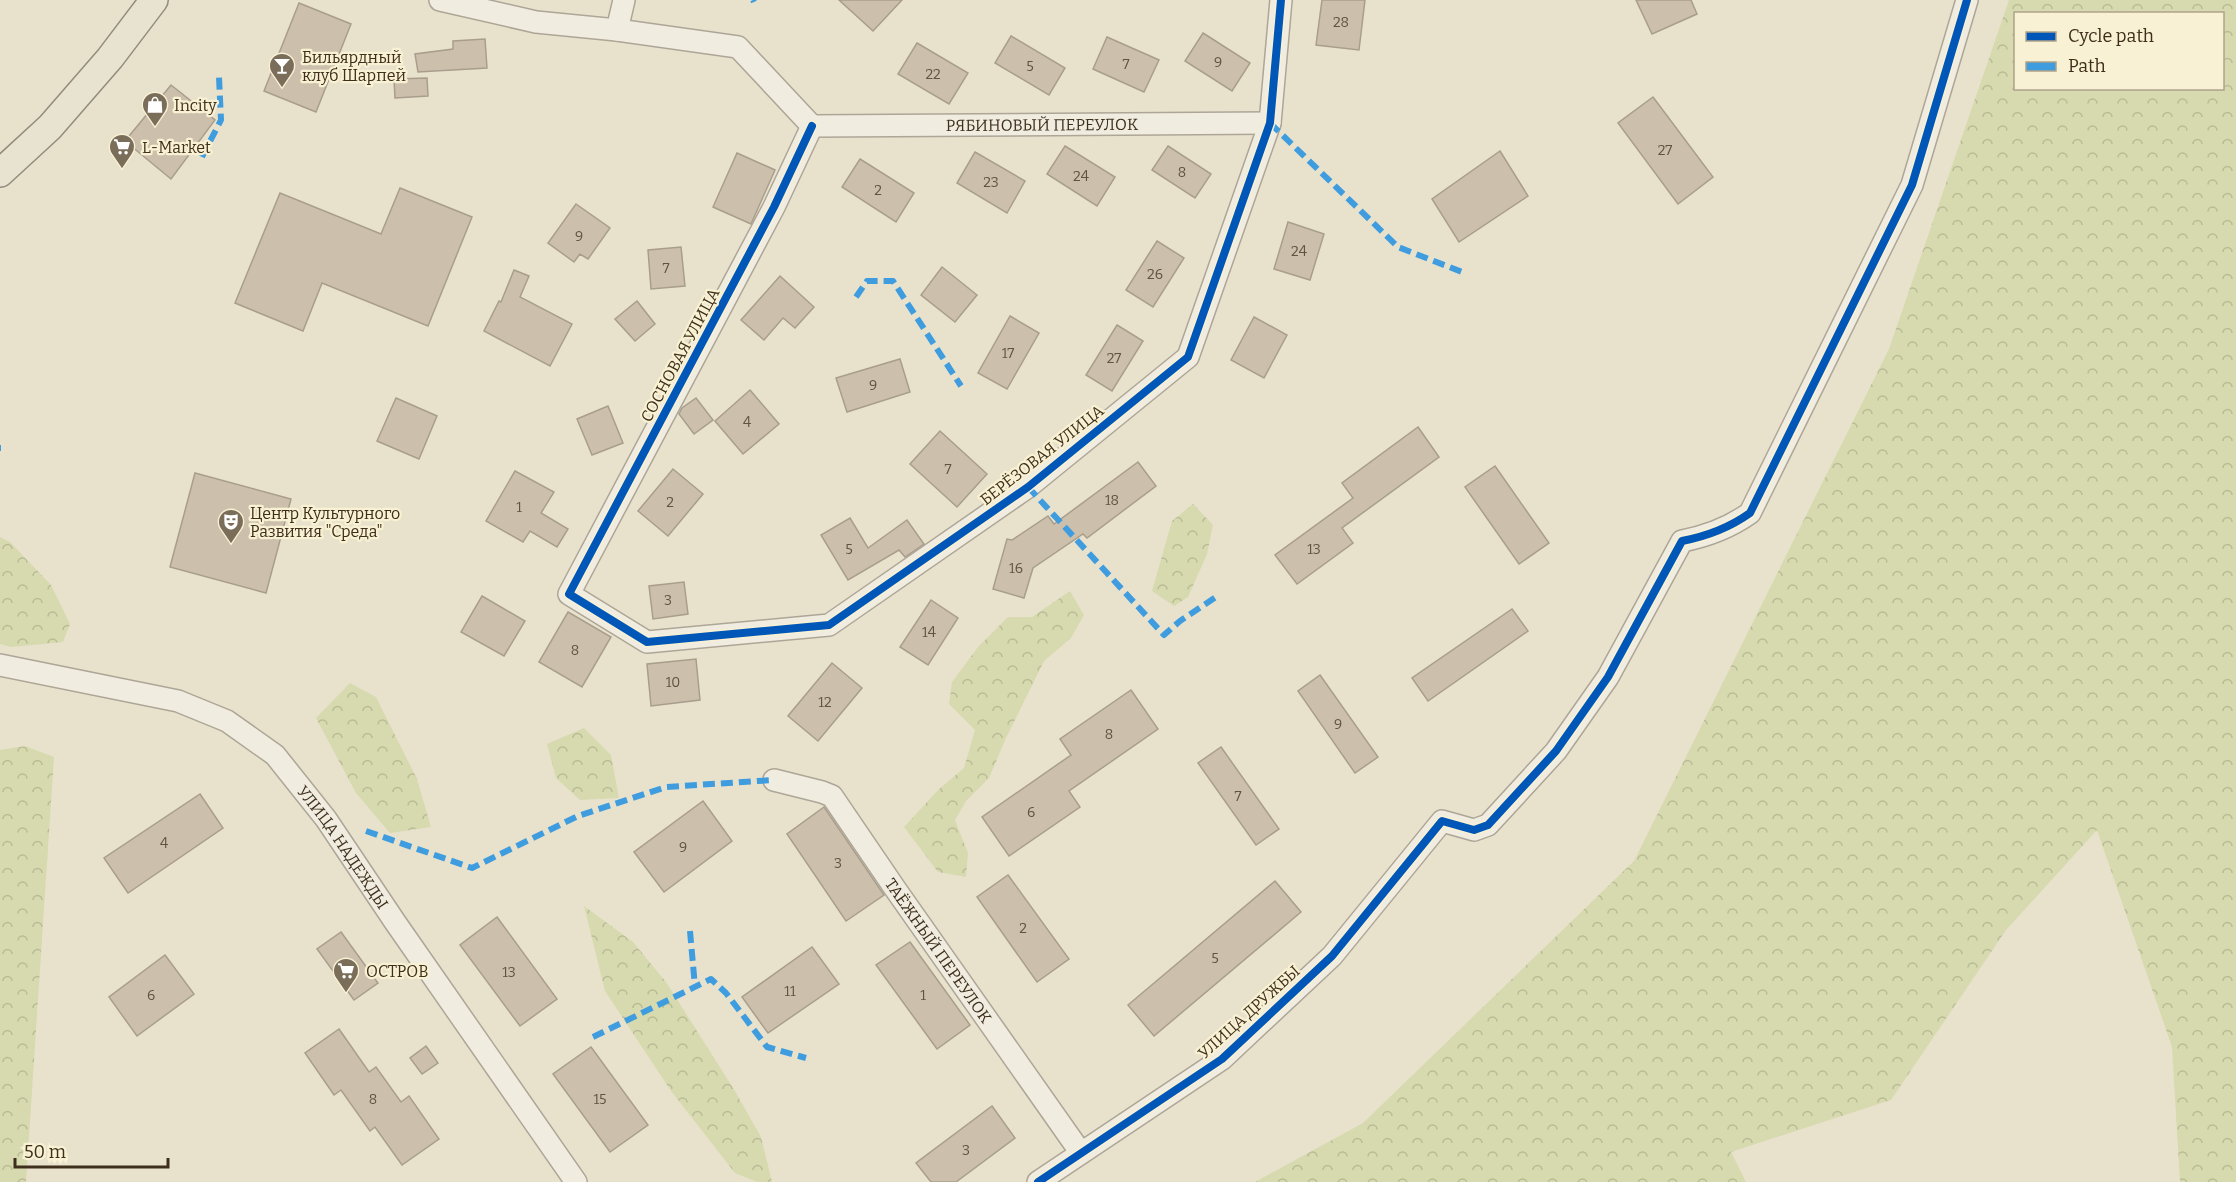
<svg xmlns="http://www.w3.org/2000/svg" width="2236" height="1182" font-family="Bitter,serif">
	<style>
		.forest { fill: url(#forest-crowns); fill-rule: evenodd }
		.building { fill: #ccc0ad; stroke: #a99d8c; stroke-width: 1.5 }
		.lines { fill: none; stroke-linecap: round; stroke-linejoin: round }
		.minor-casing { stroke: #ada697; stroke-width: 24 }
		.major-casing { stroke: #938c7d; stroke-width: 30 }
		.minor { stroke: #f0ece0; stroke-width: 21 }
		.major { stroke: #e8e2d0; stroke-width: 27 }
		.quiet { stroke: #3f9ddf; stroke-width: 6; stroke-dasharray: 12 6; stroke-linecap: butt }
		.cycleway-casing { stroke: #f9f1d3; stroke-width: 11 }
		.cycleway { stroke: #0057b8; stroke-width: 8 }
		.labels { text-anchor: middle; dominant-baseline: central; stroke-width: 4.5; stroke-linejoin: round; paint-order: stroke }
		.number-label { font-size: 14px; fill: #625340 }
		.poi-label { font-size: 16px; fill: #3e2f1c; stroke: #f9f1d3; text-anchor: start }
		.street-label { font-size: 16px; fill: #3e2f1c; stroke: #f9f1d3 }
	</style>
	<defs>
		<pattern id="forest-crowns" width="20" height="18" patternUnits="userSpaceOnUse" patternTransform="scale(1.5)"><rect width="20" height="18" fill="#d6daae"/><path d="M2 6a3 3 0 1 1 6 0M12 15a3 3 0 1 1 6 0" fill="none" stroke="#b9bb95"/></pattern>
	</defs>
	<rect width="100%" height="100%" fill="#e8e2cd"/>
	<g class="forest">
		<path d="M2009,0h227v1182h-56l-8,-135 -75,-217 -91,100 -115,170 -160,52 15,30h-491l108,-59 271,-262 255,-512zM2016,14h206v74h-206z"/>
		<polygon points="1193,504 1213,525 1207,554 1188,597 1174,606 1152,591 1172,521"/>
		<polygon points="0,537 10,542 51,585 70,624 63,642 11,647 0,644"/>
		<polygon points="1070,591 1084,615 1071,638 1044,661 1006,738 989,778 966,801 955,820 968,853 966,877 938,872 904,827 938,790 964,768 975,730 949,704 952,682 978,647 1008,617 1032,617"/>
		<polygon points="350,683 376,697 417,779 431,827 390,833 356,793 316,718"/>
		<polygon points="584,728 611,755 619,798 580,800 556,778 547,744"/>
		<polygon points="25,746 54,757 26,1182 0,1182 0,750"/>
		<polygon points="584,906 633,942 666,982 735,1091 761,1137 772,1182 757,1182 735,1173 671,1091 605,991"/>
	</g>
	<g class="building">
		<polygon points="839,0 902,0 873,31"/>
		<polygon points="1322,0 1365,0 1359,50 1316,45"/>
		<polygon points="1636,0 1691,0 1697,14 1652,34"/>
		<polygon points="299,3 351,24 316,112 264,91"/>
		<polygon points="1203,33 1250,63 1232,91 1185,61"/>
		<polygon points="1011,36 1065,68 1049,95 995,63"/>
		<polygon points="1107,37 1159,60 1144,92 1093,69"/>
		<polygon points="485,39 487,68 418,72 415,54 453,49 453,41"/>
		<polygon points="917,43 968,73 949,104 898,74"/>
		<polygon points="427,78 428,96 395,98 394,79"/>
		<polygon points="171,85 215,120 171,179 125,141"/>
		<polygon points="1653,97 1713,177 1678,204 1618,123"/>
		<polygon points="1065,146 1115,177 1097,206 1047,174"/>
		<polygon points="1168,146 1211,174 1195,198 1152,170"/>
		<polygon points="1500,151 1528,196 1459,242 1432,199"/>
		<polygon points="975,152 1025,181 1007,213 957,183"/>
		<polygon points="737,153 775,170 751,224 713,207"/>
		<polygon points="860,159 914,193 896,222 842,187"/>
		<polygon points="400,188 472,217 428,326 322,283 303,331 235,303 280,193 381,234"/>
		<polygon points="576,204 610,228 588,259 580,254 574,262 548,243"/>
		<polygon points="1288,222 1324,234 1310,280 1274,269"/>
		<polygon points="1157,241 1184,258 1153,307 1126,290"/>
		<polygon points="681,247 685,286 651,289 648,250"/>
		<polygon points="942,267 977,295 955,322 921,295"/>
		<polygon points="514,270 529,276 520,297 572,324 550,366 484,331 499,301 501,302"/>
		<polygon points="780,276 814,307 795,328 783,318 764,340 741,320"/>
		<polygon points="637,301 655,324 635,341 615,319"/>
		<polygon points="1010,316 1039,333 1007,389 978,373"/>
		<polygon points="1254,317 1287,335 1264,378 1231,360"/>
		<polygon points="1117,325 1143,341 1112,391 1086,375"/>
		<polygon points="900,359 910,392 847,412 836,378"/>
		<polygon points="750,390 779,424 743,454 715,421"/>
		<polygon points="396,398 437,416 419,459 377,441"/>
		<polygon points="696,398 713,420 694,434 679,414 682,408"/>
		<polygon points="608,406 623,443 592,455 577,419"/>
		<polygon points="1418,427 1439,457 1342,528 1353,543 1297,584 1275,555 1353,498 1342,483"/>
		<polygon points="940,431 987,474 957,507 910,464"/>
		<polygon points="1138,462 1156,486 1087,538 1083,534 1033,568 1024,598 993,589 1007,539 1012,540 1048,516 1054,524"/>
		<polygon points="1495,466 1549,543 1519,564 1465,487"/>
		<polygon points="673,469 703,494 668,536 638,511"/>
		<polygon points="515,471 554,492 541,513 568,529 557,547 530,531 523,542 486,521"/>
		<polygon points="195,473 291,499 266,593 170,567"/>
		<polygon points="850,518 868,548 907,520 924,544 905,557 899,550 848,580 821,535"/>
		<polygon points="684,582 688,614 653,619 649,586"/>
		<polygon points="482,596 525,621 504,656 461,632"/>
		<polygon points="931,600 958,618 928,665 900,647"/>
		<polygon points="1512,609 1528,631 1428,701 1412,678"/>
		<polygon points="568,612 611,637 582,687 539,662"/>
		<polygon points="696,659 700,700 651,706 647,664"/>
		<polygon points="832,663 862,688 818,741 788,716"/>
		<polygon points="1320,675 1378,757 1355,773 1298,691"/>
		<polygon points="1131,690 1158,729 1069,791 1080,807 1009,856 982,817 1071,755 1060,739"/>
		<polygon points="1221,747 1279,829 1256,845 1198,763"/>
		<polygon points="200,794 223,828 128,893 104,858"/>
		<polygon points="703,801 732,841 664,892 634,852"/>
		<polygon points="824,807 884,895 846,921 787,834"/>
		<polygon points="1008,875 1069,959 1037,982 977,897"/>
		<polygon points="1275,881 1301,912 1154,1036 1128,1005"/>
		<polygon points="497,917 557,999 520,1026 460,945"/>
		<polygon points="341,932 378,983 354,1000 317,949"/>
		<polygon points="910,942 970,1025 937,1049 876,965"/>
		<polygon points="812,947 839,984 768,1033 742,997"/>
		<polygon points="165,955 194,994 137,1036 109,997"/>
		<polygon points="339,1029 369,1072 376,1067 401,1102 409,1096 439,1139 402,1165 375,1127 370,1131 341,1090 334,1095 305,1053"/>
		<polygon points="426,1046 438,1063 422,1074 410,1058"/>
		<polygon points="591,1047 648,1125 610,1152 553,1074"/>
		<polygon points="992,1106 1015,1138 956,1182 931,1182 916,1163"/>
	</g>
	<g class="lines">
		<defs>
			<g id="minor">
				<polyline points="440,0 536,22 617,30 738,47 812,126"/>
				<polyline points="617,30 624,0"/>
				<polyline points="812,126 774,207 569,594 647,642 829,625 1028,487 1188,357 1270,123 1281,0"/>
				<path id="s1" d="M812,126l458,-3"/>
				<path id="s2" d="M0,665l178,36 49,20 48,34 51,64 69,103 181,260"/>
				<path id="s3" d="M774,780l48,12 10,4 64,94 185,263"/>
				<path d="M1038,1182l184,-123 110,-103 110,-135 32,9 14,-5 68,-74 52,-74 74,-136c26,-5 47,-13 68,-28l162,-328 55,-185"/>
			</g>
			<polyline id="major" points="0,173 50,127 110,58 154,0"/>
		</defs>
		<use href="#minor" class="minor-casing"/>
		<use href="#major" class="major-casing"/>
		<use href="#minor" class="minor"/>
		<use href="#major" class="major"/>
		<g class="quiet">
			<polyline points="753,0 754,2"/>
			<polyline points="1270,123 1398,247 1462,272"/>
			<polyline points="202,157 221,120 219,77"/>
			<polyline points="856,297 867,281 893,281 961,386"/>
			<polyline points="0,448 1,448"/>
			<polyline points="1028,487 1164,635 1180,621 1216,597"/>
			<polyline points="366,831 472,868 578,816 666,787 774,780"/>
			<polyline points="690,931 695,987"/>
			<polyline points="593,1037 711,979 726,993 767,1047 806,1058"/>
		</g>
		<defs>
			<g id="cycleway">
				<polyline points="812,126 774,207 569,594 647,642 829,625 1028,487 1188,357 1270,123 1281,0"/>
				<path d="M1038,1182l184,-123 110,-103 110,-135 32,9 14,-5 68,-74 52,-74 74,-136c26,-5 47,-13 68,-28l162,-328 55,-185"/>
			</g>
		</defs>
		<use href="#cycleway" class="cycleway-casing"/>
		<use href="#cycleway" class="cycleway"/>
	</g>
	<defs>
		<symbol id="bar-pin" viewBox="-11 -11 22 30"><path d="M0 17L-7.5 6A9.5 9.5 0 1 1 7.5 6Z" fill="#7a6e5a" stroke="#f9f1d3"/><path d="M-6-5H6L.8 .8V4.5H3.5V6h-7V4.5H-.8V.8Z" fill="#fff"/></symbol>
		<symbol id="shop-pin" viewBox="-11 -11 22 30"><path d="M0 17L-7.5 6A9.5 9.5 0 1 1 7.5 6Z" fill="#7a6e5a" stroke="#f9f1d3"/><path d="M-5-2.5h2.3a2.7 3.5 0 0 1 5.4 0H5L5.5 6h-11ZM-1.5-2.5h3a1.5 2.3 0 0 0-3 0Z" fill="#fff"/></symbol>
		<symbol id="supermarket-pin" viewBox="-11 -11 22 30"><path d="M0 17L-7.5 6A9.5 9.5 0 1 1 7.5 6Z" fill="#7a6e5a" stroke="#f9f1d3"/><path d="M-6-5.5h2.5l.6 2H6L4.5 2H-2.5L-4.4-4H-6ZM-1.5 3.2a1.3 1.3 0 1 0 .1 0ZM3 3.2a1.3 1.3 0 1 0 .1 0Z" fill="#fff"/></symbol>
		<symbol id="theatre-pin" viewBox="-11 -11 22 30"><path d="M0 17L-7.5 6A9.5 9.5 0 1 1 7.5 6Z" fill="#7a6e5a" stroke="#f9f1d3"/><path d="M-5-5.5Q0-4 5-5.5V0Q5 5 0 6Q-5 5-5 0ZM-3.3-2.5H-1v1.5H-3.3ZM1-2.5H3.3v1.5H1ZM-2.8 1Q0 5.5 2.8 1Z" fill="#fff"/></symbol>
	</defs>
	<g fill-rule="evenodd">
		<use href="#bar-pin" x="267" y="51" width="30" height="40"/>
		<use href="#shop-pin" x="140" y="90" width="30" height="40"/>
		<use href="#supermarket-pin" x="107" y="132" width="30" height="40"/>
		<use href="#theatre-pin" x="216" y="507" width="30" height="40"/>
		<use href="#supermarket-pin" x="331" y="956" width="30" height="40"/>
	</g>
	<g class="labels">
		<g class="number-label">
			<text x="1341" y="22">28</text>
			<text x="1218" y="62">9</text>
			<text x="1126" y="64">7</text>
			<text x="1030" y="66">5</text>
			<text x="933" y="74">22</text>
			<text x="1665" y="150">27</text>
			<text x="1182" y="172">8</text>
			<text x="1081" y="176">24</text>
			<text x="991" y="182">23</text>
			<text x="878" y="190">2</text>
			<text x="579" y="236">9</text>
			<text x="1299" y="251">24</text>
			<text x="666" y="268">7</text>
			<text x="1155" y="274">26</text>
			<text x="1008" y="353">17</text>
			<text x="1114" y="358">27</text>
			<text x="873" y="385">9</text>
			<text x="747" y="422">4</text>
			<text x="948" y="469">7</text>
			<text x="1112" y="500">18</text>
			<text x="670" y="502">2</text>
			<text x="519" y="507">1</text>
			<text x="849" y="549">5</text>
			<text x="1314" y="549">13</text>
			<text x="1016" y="568">16</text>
			<text x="668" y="600">3</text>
			<text x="929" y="632">14</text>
			<text x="575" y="650">8</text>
			<text x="673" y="682">10</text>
			<text x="825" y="702">12</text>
			<text x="1338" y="724">9</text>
			<text x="1109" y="734">8</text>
			<text x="1238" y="796">7</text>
			<text x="1031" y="812">6</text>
			<text x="164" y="843">4</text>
			<text x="683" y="847">9</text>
			<text x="838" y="863">3</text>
			<text x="1023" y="928">2</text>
			<text x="1215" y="958">5</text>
			<text x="509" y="972">13</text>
			<text x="790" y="991">11</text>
			<text x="151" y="995">6</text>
			<text x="923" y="995">1</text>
			<text x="373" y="1099">8</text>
			<text x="600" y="1099">15</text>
			<text x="966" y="1150">3</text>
		</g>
		<g class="poi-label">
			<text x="302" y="57">Бильярдный<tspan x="302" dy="18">клуб Шарпей</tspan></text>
			<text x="174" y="105">Incity</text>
			<text x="142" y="147">L-Market</text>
			<text x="250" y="513">Центр Культурного<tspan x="250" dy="18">Развития "Среда"</tspan></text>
			<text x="366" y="971">ОСТРОВ</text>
		</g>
		<g class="street-label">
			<text stroke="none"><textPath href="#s1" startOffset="230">РЯБИНОВЫЙ ПЕРЕУЛОК</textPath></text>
			<text transform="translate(680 355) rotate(-62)">СОСНОВАЯ УЛИЦА</text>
			<text transform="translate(1042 455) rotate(-38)">БЕРЁЗОВАЯ УЛИЦА</text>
			<text stroke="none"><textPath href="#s2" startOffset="408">УЛИЦА НАДЕЖДЫ</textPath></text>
			<text stroke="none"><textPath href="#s3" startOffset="248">ТАЁЖНЫЙ ПЕРЕУЛОК</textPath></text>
			<text transform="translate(1249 1012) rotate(-42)">УЛИЦА ДРУЖБЫ</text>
		</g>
	</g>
	<rect x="2014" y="12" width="210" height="78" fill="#f9f1d3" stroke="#aea38a" stroke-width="1.5"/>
	<rect x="2026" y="32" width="30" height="9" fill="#0057b8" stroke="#aea38a" stroke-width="1.5"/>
	<text x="2068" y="42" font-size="18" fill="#3e2f1c">Cycle path</text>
	<rect x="2026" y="62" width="30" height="9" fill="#3f9ddf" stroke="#aea38a" stroke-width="1.5"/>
	<text x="2068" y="72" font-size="18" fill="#3e2f1c">Path</text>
	<path d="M15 1158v9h153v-9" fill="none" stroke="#3e2f1c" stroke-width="3"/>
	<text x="24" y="1158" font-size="18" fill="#3e2f1c" stroke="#f9f1d3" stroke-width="4.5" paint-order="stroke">50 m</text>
</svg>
